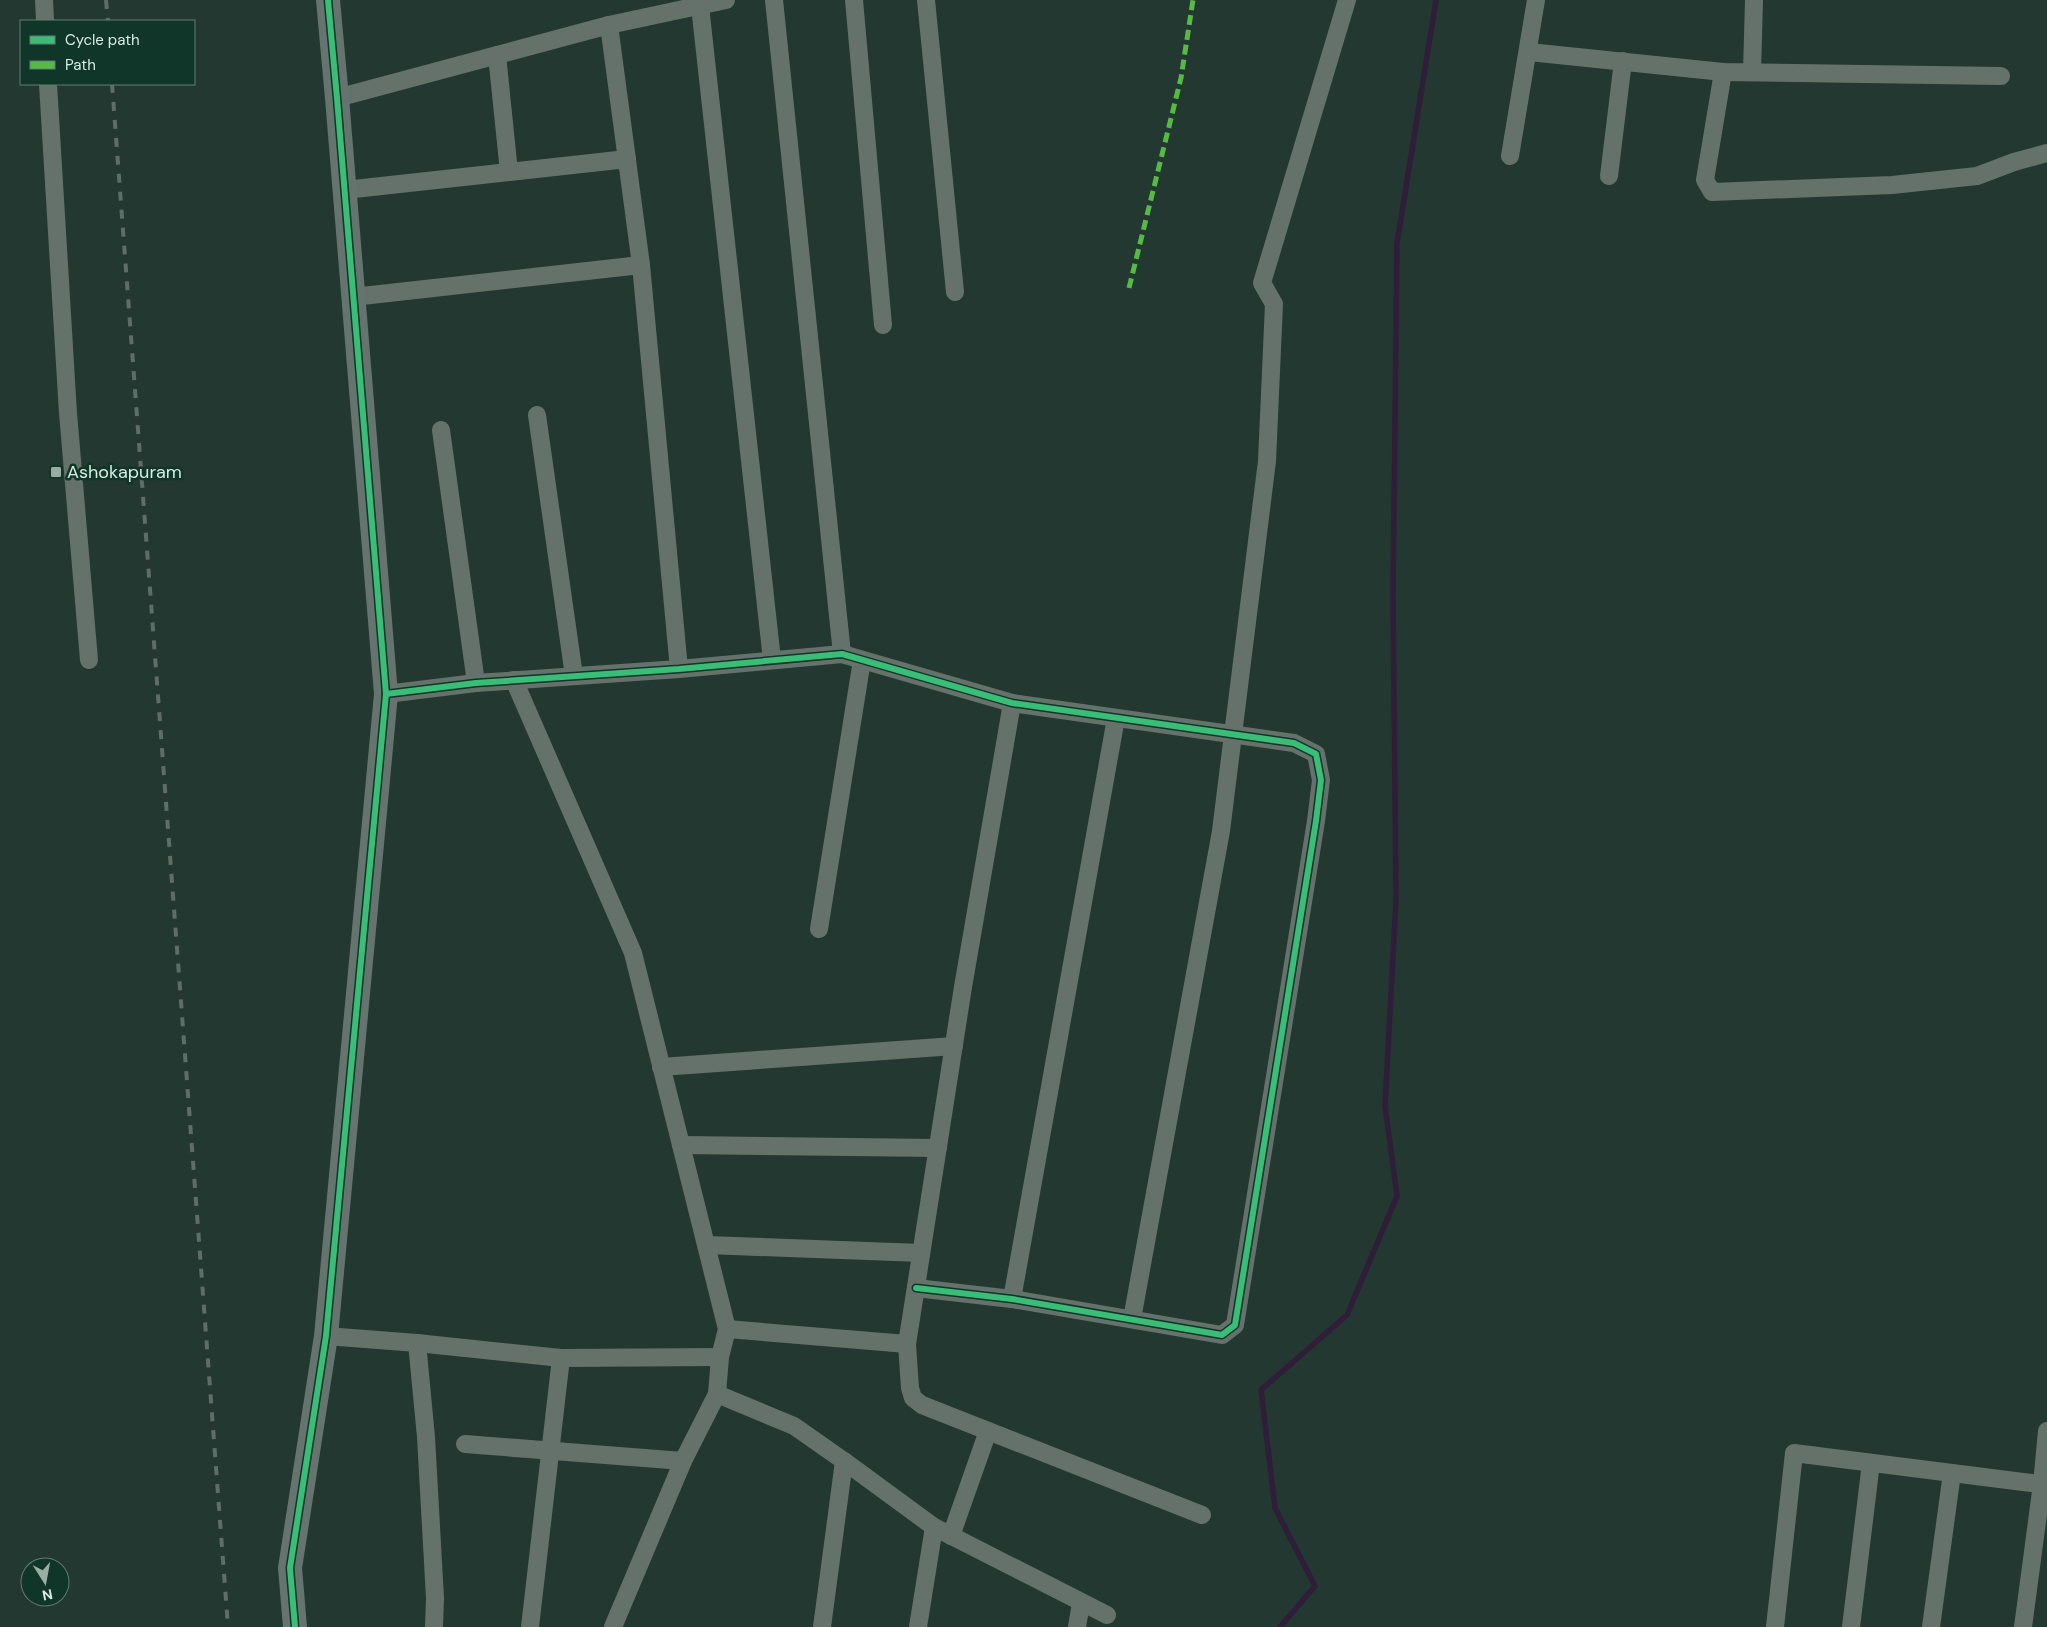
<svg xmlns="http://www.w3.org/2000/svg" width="2047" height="1627" font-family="'DM Sans',sans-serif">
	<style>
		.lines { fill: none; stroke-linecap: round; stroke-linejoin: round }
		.stream { stroke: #301d3a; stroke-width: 5.5 }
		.street { stroke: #65726c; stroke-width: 18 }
		.secondary { stroke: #65746e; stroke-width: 24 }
		.rail { stroke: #5f6d67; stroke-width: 4; stroke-dasharray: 9 9; stroke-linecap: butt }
		.quiet { stroke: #58b947; stroke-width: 5; stroke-dasharray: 10 5; stroke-linecap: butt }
		.cycleway-casing { stroke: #103529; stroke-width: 9 }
		.cycleway { stroke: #3abd76; stroke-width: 6 }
		.poi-dot { fill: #99ada4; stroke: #103529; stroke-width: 2 }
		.labels { text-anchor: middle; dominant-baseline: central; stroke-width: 5; stroke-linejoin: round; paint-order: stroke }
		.poi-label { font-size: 18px; fill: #d8ece3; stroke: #103529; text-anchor: start }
	</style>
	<rect width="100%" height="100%" fill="#233830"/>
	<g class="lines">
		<polyline class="stream" points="1280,1627 1315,1586 1275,1508 1261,1390 1347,1315 1397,1196 1385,1106 1396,900 1393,596 1397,243 1436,0"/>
		<g class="street">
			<polyline points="44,0 45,21"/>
			<polyline points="774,0 842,654"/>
			<polyline points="854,0 883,325"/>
			<polyline points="926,0 955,292"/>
			<polyline points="700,6 772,660"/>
			<polyline points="609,25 641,265 679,669"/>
			<polyline points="1529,52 1723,72 2001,76"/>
			<polyline points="497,55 509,172"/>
			<polyline points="1723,72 1705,180 1712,192 1892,185 1977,176 2014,162 2047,153"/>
			<polyline points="1752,72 1754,0"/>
			<polyline points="48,84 68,413 89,660"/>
			<polyline points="337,98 609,25 726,0"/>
			<polyline points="1510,156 1536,0"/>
			<polyline points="1609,176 1623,61"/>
			<polyline points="345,190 627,159"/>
			<polyline points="353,297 641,265"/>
			<polyline points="537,415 574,676"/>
			<polyline points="441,430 476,683"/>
			<polyline points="514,680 633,953 727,1329 720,1357 717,1394 683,1461 613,1627"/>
			<polyline points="386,694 476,683 679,669 842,654 1012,703 1294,743 1316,754 1321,780 1316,821 1235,1325 1222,1335 1012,1299 916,1288"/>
			<polyline points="819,929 862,660"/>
			<polyline points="661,1067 954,1046"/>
			<polyline points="681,1145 938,1148"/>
			<polyline points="707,1245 921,1253"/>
			<polyline points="1012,1299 1116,718"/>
			<polyline points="1132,1319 1221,831 1267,461 1274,304 1262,283 1347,0"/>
			<polyline points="727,1329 907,1344 963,987 1012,703"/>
			<polyline points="326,1336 417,1343 561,1358 720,1357"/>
			<polyline points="417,1343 426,1437 435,1598 434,1627"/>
			<polyline points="907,1344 910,1388 913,1398 922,1405 1202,1515"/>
			<polyline points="717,1394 794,1426 844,1461 822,1627"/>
			<polyline points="465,1444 683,1461"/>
			<polyline points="844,1461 934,1527 1107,1615"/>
			<polyline points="951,1536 988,1431"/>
			<polyline points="530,1627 561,1358"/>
			<polyline points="918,1627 934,1527"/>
			<polyline points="1077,1627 1081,1603"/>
			<polyline points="1775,1627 1794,1453 2047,1485"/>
			<polyline points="1851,1627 1871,1463"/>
			<polyline points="1931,1627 1952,1473"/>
			<polyline points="2023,1627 2042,1484 2047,1431"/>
		</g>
		<polyline class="secondary" points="295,1627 290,1568 326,1336 386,694 337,98 328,0"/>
		<g class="rail">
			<polyline points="106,0 108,21"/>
			<polyline points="112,84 228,1627"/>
		</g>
		<polyline class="quiet" points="1129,288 1181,78 1193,0"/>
		<defs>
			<g id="cycleway">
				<polyline points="386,694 476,683 679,669 842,654 1012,703 1294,743 1316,754 1321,780 1316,821 1235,1325 1222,1335 1012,1299 916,1288"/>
				<polyline points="295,1627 290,1568 326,1336 386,694 337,98 328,0"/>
			</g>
		</defs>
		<use href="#cycleway" class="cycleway-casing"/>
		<use href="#cycleway" class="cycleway"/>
	</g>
	<rect class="poi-dot" x="50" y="466" width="12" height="12" rx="2.5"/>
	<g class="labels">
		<g class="poi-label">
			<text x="67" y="472">Ashokapuram</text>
		</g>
	</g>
	<rect x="20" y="20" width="175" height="65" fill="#103529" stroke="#607e73"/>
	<rect x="30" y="36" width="25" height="8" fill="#3abd76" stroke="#607e73"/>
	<text x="65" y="45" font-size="15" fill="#d8ece3">Cycle path</text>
	<rect x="30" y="61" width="25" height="8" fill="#58b947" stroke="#607e73"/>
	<text x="65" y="70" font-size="15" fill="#d8ece3">Path</text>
	<g transform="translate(45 1582) rotate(169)"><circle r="24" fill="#103529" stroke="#607e73"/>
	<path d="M0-4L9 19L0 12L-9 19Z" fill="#99ada4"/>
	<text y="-8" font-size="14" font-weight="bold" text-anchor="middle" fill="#d8ece3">N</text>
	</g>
</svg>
